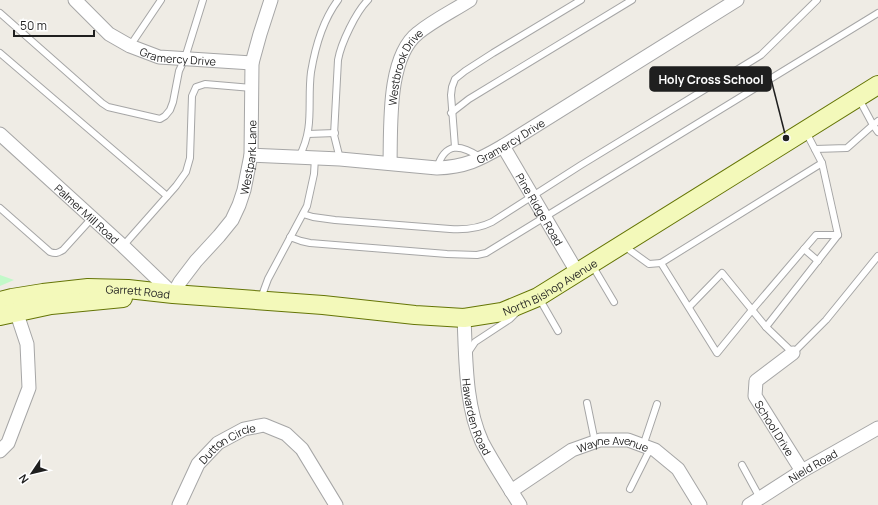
<svg xmlns="http://www.w3.org/2000/svg" width="878" height="505" font-family="Manrope,sans-serif">
	<style>
		.park { fill: #c2f9c9 }
		.lines { fill: none; stroke-linecap: round; stroke-linejoin: round }
		.service-casing { stroke: #a6a6a6; stroke-width: 8 }
		.minor-casing { stroke: #a6a6a6; stroke-width: 15 }
		.secondary-casing { stroke: #657506; stroke-width: 20 }
		.service { stroke: #fff; stroke-width: 6 }
		.minor { stroke: #fff; stroke-width: 13 }
		.secondary { stroke: #f3f9ba; stroke-width: 18 }
		.labels { text-anchor: middle; dominant-baseline: central; stroke-width: 3.5; stroke-linejoin: round; paint-order: stroke }
		.street-label { font-size: 11px; fill: #1f1f1f; stroke: #fff }
		.leader { fill: none; stroke: #1f1f1f; stroke-width: 1.5 }
		.callout-dot { fill: #1f1f1f; stroke: #fff; stroke-width: 1.5 }
		.callout { fill: #1f1f1f; stroke: #1f1f1f; stroke-width: 1.5 }
		.callout-label { font-size: 12px; text-anchor: middle; font-weight: bold; fill: #fff }
	</style>
	<rect width="100%" height="100%" fill="#efece5"/>
	<polygon class="park" points="0,275 14,280 0,286"/>
	<g class="lines">
		<defs>
			<g id="service">
				<polyline points="0,13 102,103 108,107 160,119 165,116 170,110 173,102 179,71 185,58 203,0"/>
				<polyline points="130,46 161,0"/>
				<polyline points="0,53 167,196"/>
				<polyline points="451,113 469,99 632,0"/>
				<polyline points="878,121 873,125 878,132"/>
				<polyline points="308,134 335,133"/>
				<polyline points="455,147 451,95 452,87 455,79 465,71 493,53 581,0"/>
				<polyline points="815,149 847,148 873,125 859,99"/>
				<path d="M299,157c16,-30 8,-54 12,-85 4,-24 12,-52 27,-72"/>
				<path d="M340,159l-6,-24 4,-75c3,-17 18,-48 30,-60"/>
				<polyline points="822,163 838,235"/>
				<path d="M437,168c8,-26 23,-24 43,-11"/>
				<path d="M0,208l50,44c6,2 8,1 13,-2l29,-32"/>
				<path d="M303,214l10,3 22,3 115,9c15,1 28,0 42,-7l89,-57 172,-105 8,-5 56,-55"/>
				<polyline points="290,237 301,241 310,243 447,254 477,255 486,253 878,13"/>
				<polyline points="123,246 176,186 186,172 190,158 192,96 196,87 205,84 252,88"/>
				<polyline points="624,246 649,264 661,263"/>
				<polyline points="804,249 818,261"/>
				<polyline points="592,265 614,302"/>
				<polyline points="261,298 268,279 307,206 314,174 315,158"/>
				<polyline points="539,298 558,331"/>
				<polyline points="689,307 722,273 766,327 793,353 826,320 878,256"/>
				<polyline points="766,327 838,235 816,235 752,310 717,353 661,263 822,163 806,132"/>
				<polyline points="467,354 475,342 510,319 516,313"/>
				<polyline points="587,403 595,442"/>
				<polyline points="643,446 657,404"/>
				<polyline points="742,465 760,498"/>
				<polyline points="630,489 650,449"/>
			</g>
			<g id="minor">
				<path id="s1" d="M75,0l34,34 21,12 29,11 93,6"/>
				<path id="s2" d="M0,134l123,112 50,48 7,-12 16,-21 23,-25 13,-16 7,-15 5,-15 7,-35 1,-92 8,-29 11,-34"/>
				<path id="s3" d="M503,146l74,126"/>
				<path id="s4" d="M251,155l89,4 97,9c28,-1 42,-8 66,-22l234,-146"/>
				<path id="s5" d="M390,163c1,-36 -3,-106 28,-130 16,-13 35,-22 52,-33"/>
				<path id="s6" d="M464,318c2,41 1,87 18,124 11,21 25,42 38,63"/>
				<path id="s7" d="M793,353l-37,28 -1,15 47,75"/>
				<polyline points="0,451 8,443 29,388 27,344 14,305"/>
				<path id="s8" d="M511,491l61,-41 28,-10h28l27,10 23,19 22,36"/>
				<path id="s9" d="M179,505l19,-41 20,-21 26,-14 20,-4 22,9 16,15 34,56"/>
				<path id="s10" d="M749,505l53,-34 76,-43"/>
			</g>
			<g id="secondary">
				<path id="s11" d="M0,301l12,-3 31,-5 45,-5 40,1 45,5 150,11 92,10 49,3 38,-6 36,-15 340,-212"/>
				<polyline points="0,316 51,305 123,298"/>
			</g>
		</defs>
		<use href="#service" class="service-casing"/>
		<use href="#minor" class="minor-casing"/>
		<use href="#secondary" class="secondary-casing"/>
		<use href="#service" class="service"/>
		<use href="#minor" class="minor"/>
		<use href="#secondary" class="secondary"/>
	</g>
	<g class="labels">
		<g class="street-label">
			<text stroke="none"><textPath href="#s1" startOffset="122">Gramercy Drive</textPath></text>
			<text stroke="none"><textPath href="#s5" startOffset="99">Westbrook Drive</textPath></text>
			<text stroke="none"><textPath href="#s4" startOffset="266">Gramercy Drive</textPath></text>
			<text stroke="none"><textPath href="#s2" startOffset="396">Westpark Lane</textPath></text>
			<text stroke="none"><textPath href="#s3" startOffset="73">Pine Ridge Road</textPath></text>
			<text stroke="none"><textPath href="#s2" startOffset="118">Palmer Mill Road</textPath></text>
			<text stroke="none"><textPath href="#s11" startOffset="559">North Bishop Avenue</textPath></text>
			<text stroke="none"><textPath href="#s11" startOffset="139">Garrett Road</textPath></text>
			<text stroke="none"><textPath href="#s6" startOffset="100">Hawarden Road</textPath></text>
			<text stroke="none"><textPath href="#s7" startOffset="99">School Drive</textPath></text>
			<text stroke="none"><textPath href="#s9" startOffset="82">Dutton Circle</textPath></text>
			<text stroke="none"><textPath href="#s8" startOffset="116">Wayne Avenue</textPath></text>
			<text stroke="none"><textPath href="#s10" startOffset="75">Nield Road</textPath></text>
		</g>
	</g>
	<path class="leader" d="M786 138L771 79"/>
	<circle class="callout-dot" cx="786" cy="138" r="4"/>
	<rect class="callout" x="650" y="67" width="121" height="24" rx="4"/>
	<g class="callout-label">
		<text x="711" y="84">Holy Cross School</text>
	</g>
	<g transform="translate(32 473) rotate(235)" stroke="#ffffff" stroke-width="3" paint-order="stroke">
	<path d="M0-3L7 15L0 10L-7 15Z" fill="#1f1f1f"/>
	<text y="-6" font-size="11" font-weight="bold" text-anchor="middle" fill="#1f1f1f">N</text>
	</g>
	<path d="M14 30v6h80v-6" fill="none" stroke="#1f1f1f" stroke-width="2"/>
	<text x="20" y="30" font-size="12" fill="#1f1f1f" stroke="#ffffff" stroke-width="3" paint-order="stroke">50 m</text>
</svg>
